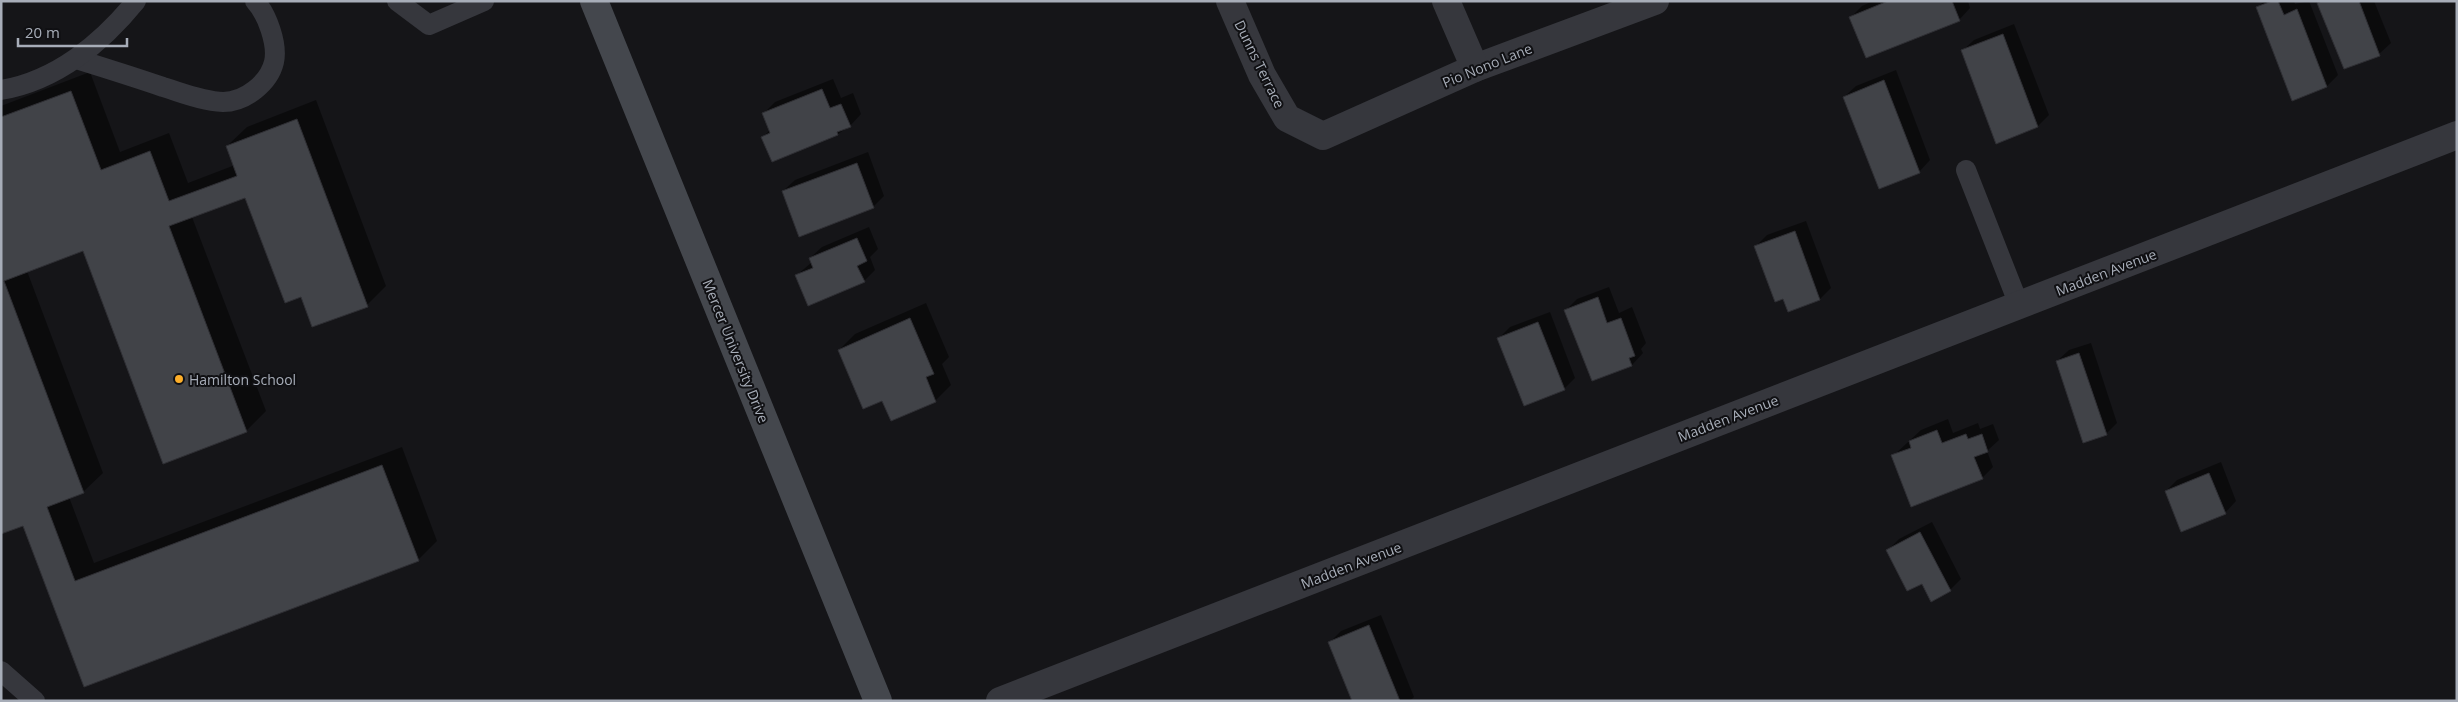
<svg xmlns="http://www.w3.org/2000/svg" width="2458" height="702" font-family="'Open Sans',sans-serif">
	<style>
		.shadow { fill: #0007 }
		.building { fill: #414348; stroke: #2f2f34 }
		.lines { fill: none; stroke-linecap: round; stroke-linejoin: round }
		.service { stroke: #36373d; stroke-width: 20 }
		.minor { stroke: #36373d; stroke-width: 28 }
		.secondary { stroke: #44474d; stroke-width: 28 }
		.poi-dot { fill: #fcae29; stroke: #101013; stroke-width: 2 }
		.labels { text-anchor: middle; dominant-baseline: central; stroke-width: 4; stroke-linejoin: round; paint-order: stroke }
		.street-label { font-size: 14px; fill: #a7adb8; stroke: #101013 }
		.poi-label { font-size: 14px; fill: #a7adb8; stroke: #101013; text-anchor: start }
	</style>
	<rect width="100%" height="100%" fill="#151518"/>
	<g class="shadow">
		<polygon points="1873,1 1968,1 1970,8 1959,20 1851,17 1862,6"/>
		<polygon points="2264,1 2294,1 2295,4 2309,1 2338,75 2327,86 2258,7"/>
		<polygon points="2321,1 2374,1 2391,43 2379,54 2319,4"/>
		<polygon points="2014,24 2049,115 2038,126 1997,142 1962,51 1974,40"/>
		<polygon points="1896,70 1930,160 1919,172 1844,97 1856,86"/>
		<polygon points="90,72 120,152 169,133 188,183 235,165 227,146 247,127 316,100 386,286 367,305 302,295 245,197 192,217 266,411 246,431 84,250 27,271 103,473 83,492 69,497 94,563 402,447 437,541 418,560 85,686 24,524 1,533 1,106"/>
		<polygon points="833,79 841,98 853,93 861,114 850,126 838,134 763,137 770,130 764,113 775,102"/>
		<polygon points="868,152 884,196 873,207 783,191 795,180"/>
		<polygon points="1806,221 1831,288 1820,299 1784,297 1756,246 1767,235"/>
		<polygon points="869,227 878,249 870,257 875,270 864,281 797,275 812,262 810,258 822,247"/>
		<polygon points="1609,287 1619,313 1632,307 1646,343 1641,349 1643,353 1632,365 1593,379 1566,310 1577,299"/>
		<polygon points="926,303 949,357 942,364 951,385 935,401 883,399 839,350 855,334"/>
		<polygon points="1550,312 1575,378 1564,389 1499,338 1510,327"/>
		<polygon points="2091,343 2117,423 2106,434 2057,361 2069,350"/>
		<polygon points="1948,419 1953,433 1978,423 1980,429 1993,424 1999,440 1987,451 1993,467 1982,478 1893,456 1921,430"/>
		<polygon points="2221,462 2236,501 2225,513 2166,491 2177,480"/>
		<polygon points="1932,522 1961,579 1950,590 1922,582 1888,550 1899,539"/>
		<polygon points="1381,615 1414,697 1410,701 1354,701 1330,642 1341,631"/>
	</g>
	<g class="building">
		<polygon points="1888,1 1952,1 1960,21 1866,58 1849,17"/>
		<polygon points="2272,1 2278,1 2284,15 2297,9 2327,87 2292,101 2256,7"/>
		<polygon points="2322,1 2359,1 2380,56 2344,69 2317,3"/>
		<polygon points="2003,34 2038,127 1996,144 1961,50"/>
		<polygon points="1884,80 1920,173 1879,189 1843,97"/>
		<polygon points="822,89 830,108 841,104 851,127 837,132 838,135 772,162 761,137 770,133 762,113"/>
		<polygon points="71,91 101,170 150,151 169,201 237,176 226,146 297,119 368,307 312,327 301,297 285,303 245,198 169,226 247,432 163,464 83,251 4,281 84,493 47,507 75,581 382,465 419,561 84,687 23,526 1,534 1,117"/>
		<polygon points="857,163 874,208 799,237 782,191"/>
		<polygon points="1795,231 1820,300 1788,312 1783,299 1775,302 1754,246"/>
		<polygon points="857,238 867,261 857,266 865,282 808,306 795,275 813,268 809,258"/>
		<polygon points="1598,297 1607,323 1621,318 1635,356 1629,358 1632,366 1592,381 1564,310"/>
		<polygon points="910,318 934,374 926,377 936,402 891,421 882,401 863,409 838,350"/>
		<polygon points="1538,322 1565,390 1524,406 1497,338"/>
		<polygon points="2079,353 2107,435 2083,443 2056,361"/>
		<polygon points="1937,430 1942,443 1966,434 1968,439 1982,434 1988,452 1974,457 1983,479 1911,507 1891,455 1911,448 1909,441"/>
		<polygon points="2209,473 2226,514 2181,532 2165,491"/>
		<polygon points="1920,532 1951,591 1931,602 1922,584 1907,591 1886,550"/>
		<polygon points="1369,625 1400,701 1352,701 1328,642"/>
	</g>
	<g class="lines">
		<g class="service">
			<polyline points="397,1 429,25 484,1"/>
			<path d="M76,59c29,9 58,18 87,28 20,6 39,14 60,15 22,0 46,-19 51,-40 4,-18 -7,-48 -19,-61"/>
			<path d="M1,90c55,-9 101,-47 135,-89"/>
			<polyline points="1966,170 2019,305"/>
			<polyline points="1,671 35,701"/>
		</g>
		<g class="minor">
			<polyline points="1230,1 1262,75 1287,118 1323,136 1475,68 1655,1"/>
			<polyline points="1446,1 1475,68"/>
			<polyline points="1000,701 2457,135"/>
		</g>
		<polyline class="secondary" points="594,1 878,701"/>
	</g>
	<circle class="poi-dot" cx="179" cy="379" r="5"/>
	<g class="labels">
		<g class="street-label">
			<text transform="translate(1260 64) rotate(64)">Dunns Terrace</text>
			<text transform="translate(1487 65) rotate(-22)">Pio Nono Lane</text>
			<text transform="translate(2106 272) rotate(-21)">Madden Avenue</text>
			<text transform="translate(736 351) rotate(68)">Mercer University Drive</text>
			<text transform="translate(1728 418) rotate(-21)">Madden Avenue</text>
			<text transform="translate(1351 565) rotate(-21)">Madden Avenue</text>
		</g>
		<g class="poi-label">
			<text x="189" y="379">Hamilton School</text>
		</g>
	</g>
	<rect width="2458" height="702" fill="none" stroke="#a7adb8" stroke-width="5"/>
	<path d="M18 38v8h109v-8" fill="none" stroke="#a7adb8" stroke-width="2.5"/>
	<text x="25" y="38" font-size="15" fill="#a7adb8" stroke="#101013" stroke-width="4" paint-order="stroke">20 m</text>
</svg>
